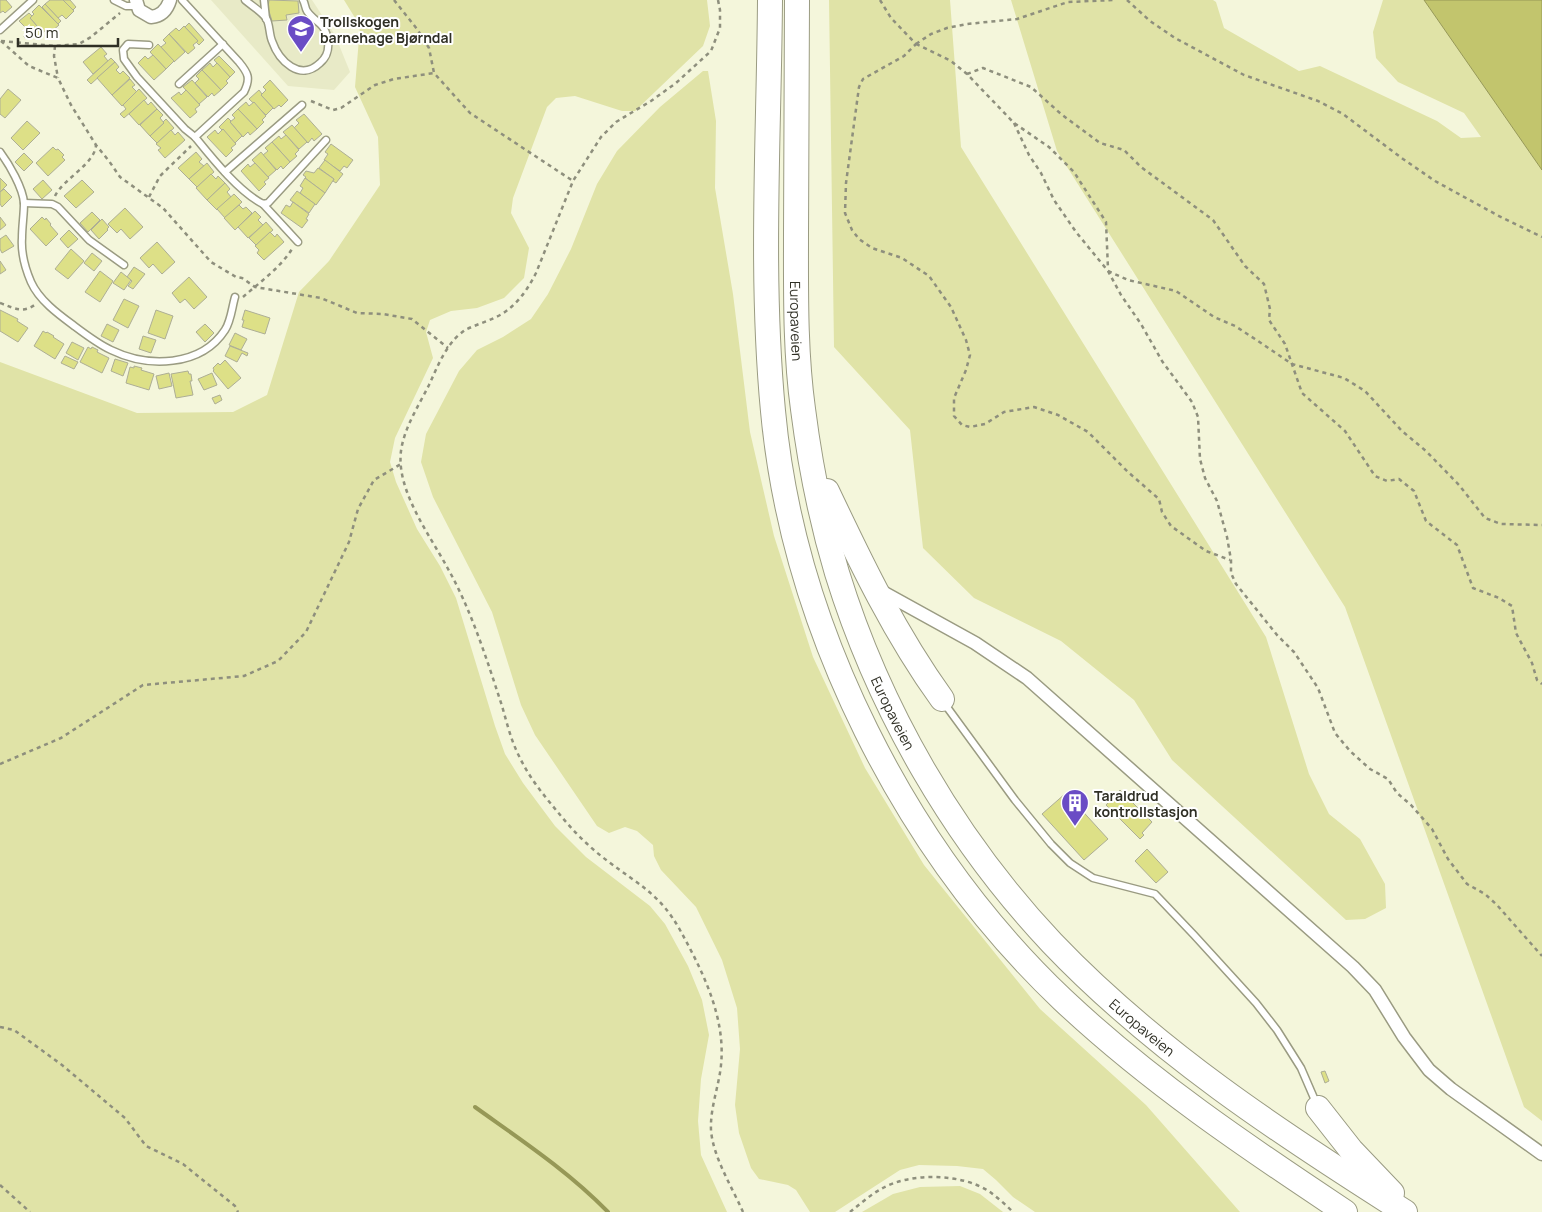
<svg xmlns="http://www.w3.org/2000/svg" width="1542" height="1212" font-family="Manrope,sans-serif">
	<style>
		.built { fill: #e8eac7 }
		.green { fill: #e0e3a7 }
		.water { fill: #c2c56d; stroke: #969857 }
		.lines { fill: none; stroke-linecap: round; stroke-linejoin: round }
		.stream { stroke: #969857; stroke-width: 4 }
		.building { fill: #dde087; stroke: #adae95 }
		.lane-casing { stroke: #9a9b82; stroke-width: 9 }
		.street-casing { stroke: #9a9b82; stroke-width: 15 }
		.highway-casing { stroke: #9a9b82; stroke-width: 26 }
		.path { stroke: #8e8f7d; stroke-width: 2.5; stroke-dasharray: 4 4; stroke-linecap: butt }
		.lane { stroke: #fff; stroke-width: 6 }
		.street { stroke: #fff; stroke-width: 12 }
		.highway { stroke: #fff; stroke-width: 24 }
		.labels { text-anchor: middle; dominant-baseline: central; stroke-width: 4; stroke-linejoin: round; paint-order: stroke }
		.poi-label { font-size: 14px; font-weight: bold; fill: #2f2f25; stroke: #fff; text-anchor: start }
		.street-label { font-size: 14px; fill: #2f2f25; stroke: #fff }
	</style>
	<rect width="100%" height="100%" fill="#f4f6db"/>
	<polygon class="built" points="211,0 312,0 335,35 350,72 334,90 288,86"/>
	<g class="green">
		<polygon points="344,0 707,0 710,26 703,46 635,111 622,111 575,96 556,98 547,107 513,198 511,213 529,248 524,278 504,298 477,308 451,311 430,320 426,332 433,358 395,438 390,462 396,482 417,529 440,566 456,598 495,726 505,754 523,783 555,826 586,857 650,906 665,924 688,966 702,1000 709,1035 701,1079 698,1121 701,1155 727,1212 0,1212 0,362 137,413 233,412 267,395 299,292 329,261 380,185 378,137 355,87 360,26"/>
		<polygon points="829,0 950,0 961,147 1266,637 1309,774 1329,814 1360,839 1385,884 1386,908 1365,919 1346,920 1172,760 1134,700 1061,641 974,598 923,548 910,430 834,347"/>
		<polygon points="1011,0 1213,0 1216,2 1224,28 1299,71 1320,66 1437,121 1461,138 1481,137 1464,113 1398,82 1376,58 1373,32 1383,0 1424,0 1542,170 1542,1121 1524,1107 1345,607 1057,151"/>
		<polygon points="703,71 708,71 716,121 715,188 733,294 750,432 774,536 813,657 865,768 924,865 1040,1009 1146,1105 1240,1212 1035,1212 1013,1197 996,1180 983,1169 957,1166 919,1165 900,1170 835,1212 810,1212 796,1190 788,1185 759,1179 751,1168 739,1133 735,1105 740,1049 737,1008 722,960 696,907 661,870 654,856 653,845 637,831 625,827 609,833 597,826 535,735 521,705 492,612 433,497 421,462 426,434 459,371 477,350 503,337 531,319 548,294 571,249 597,184 617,151 660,107"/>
		<polygon points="960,1186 980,1194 1003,1212 862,1212 893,1194 920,1187"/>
	</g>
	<polygon class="water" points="1424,0 1542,0 1542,170"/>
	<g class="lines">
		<path class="stream" d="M475,1107c46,33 93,64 133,105"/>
	</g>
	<g class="building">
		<polygon points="0,0 6,0 12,7 5,13 3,11 0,13"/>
		<polygon points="50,0 63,0 74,11 66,19 62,15 58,18 45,4"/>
		<polygon points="63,0 70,0 76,7 73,10"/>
		<polygon points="269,0 298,1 299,13 286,15 287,20 272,21 268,8"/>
		<polygon points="45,4 61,21 58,24 42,7"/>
		<polygon points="39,5 59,25 51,32 47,28 43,33 30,18 34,14 32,12"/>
		<polygon points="29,13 32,16 30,18 43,33 39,36 32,29 29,31 27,38 24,37 27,29 19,21"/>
		<polygon points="189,23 204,40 199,45 196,42 198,41 185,27"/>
		<polygon points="184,26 198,41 193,45 195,48 188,54 169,34 176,28 179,31"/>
		<polygon points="169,34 185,52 174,62 161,47 166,43 163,40"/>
		<polygon points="158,44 174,61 166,69 150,52"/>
		<polygon points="101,47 107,54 104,56 108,61 93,74 83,62"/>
		<polygon points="153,55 166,69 154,80 138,63 145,56 148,59"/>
		<polygon points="219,56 235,72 230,77 214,60"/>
		<polygon points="111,58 115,62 91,84 87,80"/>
		<polygon points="115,62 119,67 116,70 120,74 123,71 130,78 112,95 97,78"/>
		<polygon points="210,63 213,67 217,63 230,77 226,81 228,83 221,90 202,70"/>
		<polygon points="202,70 221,90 214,96 212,93 208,97 195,83 199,79 196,76"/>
		<polygon points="130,79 135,85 132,87 137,92 122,106 112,95"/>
		<polygon points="192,80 207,97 199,104 183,87"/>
		<polygon points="270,80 288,100 281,107 279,105 274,109 261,95 266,90 263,87"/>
		<polygon points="8,89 21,100 5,118 0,114 0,99"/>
		<polygon points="139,89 147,98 124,118 120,114 126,109 123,105"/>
		<polygon points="186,90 200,105 195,109 197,112 190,118 171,98 179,92 181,95"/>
		<polygon points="259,90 262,94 261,95 273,108 266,115 249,99"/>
		<polygon points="144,100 148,105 151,102 157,109 139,125 129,114"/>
		<polygon points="246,102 249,106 254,102 266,116 262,120 264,122 257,129 238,109"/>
		<polygon points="157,109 163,115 160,118 164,123 150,136 140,125"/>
		<polygon points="238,109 257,129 250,135 248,132 243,137 230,122 235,118 232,115"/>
		<polygon points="304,114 322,134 314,141 312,138 308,143 294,128 299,123 296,120"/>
		<polygon points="228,118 231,121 230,122 242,136 235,143 219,127"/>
		<polygon points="166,119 174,128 157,143 150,136 164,123 163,122"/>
		<polygon points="27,121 40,133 23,150 11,138"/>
		<polygon points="292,125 307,142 299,149 283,132"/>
		<polygon points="223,129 236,144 231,148 233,150 226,157 207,137 215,130 218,134"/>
		<polygon points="171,130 175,135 178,132 185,140 165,158 158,150 161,148 156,144"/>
		<polygon points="286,135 299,150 295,154 297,156 290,162 272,142 279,136 281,139"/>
		<polygon points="272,142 290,162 283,169 281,166 277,170 263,155 268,151 265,148"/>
		<polygon points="331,144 353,160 347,168 344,166 340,171 324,160 328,154 325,152"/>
		<polygon points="53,147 56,150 58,149 64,155 62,157 65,160 48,176 36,163"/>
		<polygon points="196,152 202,159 199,162 204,166 189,179 178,168"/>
		<polygon points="261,152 276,170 268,177 252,160"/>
		<polygon points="24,153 33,162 24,171 15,162"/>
		<polygon points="325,160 343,174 336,183 333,181 334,179 319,168"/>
		<polygon points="207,163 214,172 197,187 189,179"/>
		<polygon points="255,163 269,178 264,182 266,184 259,191 241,171 248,164 250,167"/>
		<polygon points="318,168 334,179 325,193 305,178 306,177 303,175 306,171 314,173"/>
		<polygon points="211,174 216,179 218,176 225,183 207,200 196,188"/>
		<polygon points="0,178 7,185 0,192"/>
		<polygon points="305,178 325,193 316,205 300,193 303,188 300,186"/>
		<polygon points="43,180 52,190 42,199 33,189"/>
		<polygon points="82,180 94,192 76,208 64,196"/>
		<polygon points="225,183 230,189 227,192 231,197 217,210 207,200"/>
		<polygon points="4,189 12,197 2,207 0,204 0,192"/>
		<polygon points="297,191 315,204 309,213 290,200"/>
		<polygon points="234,194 242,202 225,218 217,209"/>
		<polygon points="293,202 309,214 306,219 308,220 302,228 281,213 286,205 290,207"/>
		<polygon points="239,205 243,209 246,207 252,213 235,230 224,218"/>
		<polygon points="125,208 143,227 130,239 121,229 117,233 108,224"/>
		<polygon points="255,211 261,217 258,220 263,225 248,238 238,227"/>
		<polygon points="92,212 100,220 88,232 80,223"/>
		<polygon points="0,217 6,225 0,230"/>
		<polygon points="42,217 45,220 46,218 51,224 50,225 58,234 46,246 30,229"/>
		<polygon points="102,219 109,227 107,229 108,230 99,239 91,230"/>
		<polygon points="266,222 273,230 256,245 249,238"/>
		<polygon points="69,230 78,239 68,248 60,239"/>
		<polygon points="270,232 275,237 277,234 284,242 264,260 257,253 259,250 255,246"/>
		<polygon points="6,235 14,246 2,253 0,249 0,239"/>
		<polygon points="157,242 175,262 162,274 153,264 149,268 140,258"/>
		<polygon points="71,249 84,261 68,279 55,269"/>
		<polygon points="92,253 102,261 94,271 84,263"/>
		<polygon points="0,261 6,270 0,274"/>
		<polygon points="134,267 145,274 133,289 128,286 132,281 127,277"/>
		<polygon points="100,271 113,281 100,302 85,292"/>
		<polygon points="121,272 131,280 124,290 113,283"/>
		<polygon points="189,277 207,297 194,309 185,299 180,303 172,293"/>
		<polygon points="124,299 139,306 128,328 113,320"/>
		<polygon points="0,310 18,319 17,321 28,328 18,342 0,331"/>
		<polygon points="156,310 173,316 165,339 148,333"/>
		<polygon points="245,310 270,318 265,334 242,327 244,320 242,320"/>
		<polygon points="107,324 119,330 113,342 101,336"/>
		<polygon points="205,324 214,333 205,342 196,332"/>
		<polygon points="43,331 46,333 47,332 54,336 53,337 64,344 55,359 34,346"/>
		<polygon points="235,333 247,339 241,350 229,345"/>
		<polygon points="143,336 156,340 151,353 139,349"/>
		<polygon points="72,342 84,348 78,360 66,353"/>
		<polygon points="230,346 248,353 247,356 242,353 237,362 225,356"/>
		<polygon points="88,347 91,349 92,347 98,350 97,352 109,358 102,373 80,362"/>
		<polygon points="65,356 78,362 74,369 61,363"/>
		<polygon points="115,359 128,363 123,376 111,371"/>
		<polygon points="225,360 241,378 228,389 213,371 214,370 213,368 218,363 220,365"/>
		<polygon points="134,366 142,368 141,370 154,374 149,390 126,383 130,367 134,368"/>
		<polygon points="188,371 189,374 191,374 192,381 190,381 193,395 176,398 171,374"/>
		<polygon points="169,373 172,386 159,389 156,376"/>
		<polygon points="212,373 217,385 204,390 198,379"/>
		<polygon points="220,395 222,400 215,404 212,398"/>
		<polygon points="1120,790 1152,822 1142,833 1144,835 1140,839 1106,805"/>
		<polygon points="1066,793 1108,839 1084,860 1042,814"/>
		<polygon points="1147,849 1168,872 1156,883 1135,861"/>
		<polygon points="1325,1071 1329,1081 1325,1083 1321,1072"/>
	</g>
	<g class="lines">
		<defs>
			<g id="lane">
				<polyline points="114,0 126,6 137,6"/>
				<path d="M182,0l57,62c9,11 12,16 5,30l-49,45c17,21 44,55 68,67l5,-1 58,-63"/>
				<path d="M245,0c7,6 16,11 21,18 4,6 3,16 6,23 7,20 28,41 48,22 6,-5 9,-13 8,-21 -2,-20 -13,-19 -21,-31 -2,-3 -2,-8 -4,-11"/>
				<polyline points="264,0 266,19"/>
				<polyline points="0,30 33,0"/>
				<polyline points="149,45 128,44 123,50 124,59 137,77 185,129 195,137"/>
				<polyline points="179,84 223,44"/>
				<path d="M0,152c9,12 23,36 24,51 0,12 -2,23 -2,35 -1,14 3,30 9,44 8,18 27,32 42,43 12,9 25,19 38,25 37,18 90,17 114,-20 6,-9 7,-23 10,-33"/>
				<polyline points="225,172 302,105"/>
				<polyline points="24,203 52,204 58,207 89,240 124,265"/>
				<polyline points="263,204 298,242"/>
				<polyline points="944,703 1015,800 1051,844 1070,863 1093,878 1155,894 1194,935 1256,1003 1277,1030 1301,1068 1317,1105"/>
			</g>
			<g id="street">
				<path d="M136,0l3,10 12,7c10,-1 16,-7 19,-17"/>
				<polyline points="879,590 975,643 1027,678 1353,967 1375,990 1404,1037 1429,1070 1451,1089 1542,1154"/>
			</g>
			<g id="highway">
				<path d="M770,0c-1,136 -10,274 3,411 20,217 132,439 290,589 86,81 184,147 282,212"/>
				<path id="s1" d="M797,0c-1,78 -1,156 -1,234 0,58 -1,117 7,175 7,55 18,111 34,164 42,136 117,266 215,370 102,107 228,190 353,269"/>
				<path d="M827,491c34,72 68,143 115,208"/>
				<polyline points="1318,1108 1351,1150 1392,1193"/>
			</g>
		</defs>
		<use href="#lane" class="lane-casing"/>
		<use href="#street" class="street-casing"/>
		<use href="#highway" class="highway-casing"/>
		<g class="path">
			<polyline points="394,0 417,29 429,48 434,73 470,113 573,181"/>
			<path d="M718,0l2,10v18l-9,23 -35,32 -25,18 -35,21 -15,15 -28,44 -37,92c-9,18 -22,36 -40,44 -10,5 -21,8 -31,13 -4,3 -9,7 -12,11 -11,13 -17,29 -24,44 -10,20 -25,43 -28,66 -5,39 28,83 46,116 24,42 40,93 55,139 5,17 9,35 18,52 10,21 26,40 41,58 14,17 30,33 48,46 30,23 51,32 71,68 22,40 46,87 41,135 -2,21 -11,43 -10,65 2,27 21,57 32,82"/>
			<polyline points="880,0 891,18 916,44 904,56 863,79 859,87 846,183 845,213 852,230 859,239 872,248 902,258 929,276 951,307 966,340 970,355 966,370 954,398 954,416 962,425 970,427 985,424 1004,412 1034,407 1058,415 1088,432 1128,472 1159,499 1162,512 1171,526 1206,551 1230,560"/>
			<polyline points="1127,0 1150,21 1175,38 1244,75 1318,101 1343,114 1403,159 1435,181 1497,215 1542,237"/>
			<polyline points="1,41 29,66 58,78 71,105 96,145 109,161 120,177 163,208 211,262 236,277 242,278 255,287 321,298 357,313 383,314 412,319 448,348"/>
			<polyline points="1,41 55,46 79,44 91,37 120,13"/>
			<polyline points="916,44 951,61 967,74 1014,123 1049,147 1074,172 1106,222 1108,269"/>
			<polyline points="916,44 931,34 947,28 967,24 1017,19 1068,2 1114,0"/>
			<polyline points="55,46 54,56 58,78"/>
			<polyline points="967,74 983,68 1031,87 1061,114 1100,143 1124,150 1141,167 1213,220 1245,266 1264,284 1270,309 1269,320 1285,344 1302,393 1345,431 1375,476 1387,481 1399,479 1414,491 1426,521 1457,545 1473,588 1499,598 1512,606 1516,633 1532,663 1537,680 1542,684"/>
			<polyline points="311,101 333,110 341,108 375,85 394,79 434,73"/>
			<polyline points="1014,123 1029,155 1041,173 1054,200 1076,232 1108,271 1121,295 1141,324 1162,361 1192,402 1198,417 1200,459 1205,478 1217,501 1227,537 1231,560 1231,573 1236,584 1277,635 1294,652 1318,688 1335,733 1350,751 1370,769 1388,779 1397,793 1411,805 1432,829 1448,859 1467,884 1485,894 1497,905 1542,956"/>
			<path d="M55,196c8,-17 40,-32 41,-51"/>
			<polyline points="149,197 160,176 191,146"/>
			<polyline points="1108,271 1128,280 1176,291 1214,317 1235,326 1255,339 1292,364 1344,378 1365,391 1402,431 1426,451 1459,485 1485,518 1501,524 1542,525"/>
			<path d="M243,297c17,-15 37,-29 49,-48"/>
			<path d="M0,303c14,5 23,11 36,1"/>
			<polyline points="0,764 61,738 143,685 244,676 278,661 306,632 349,542 358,509 374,480 401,464"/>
			<polyline points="0,1027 14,1030 62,1065 125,1118 146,1146 183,1164 235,1206 238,1212"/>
			<polyline points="0,1185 30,1212"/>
			<path d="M850,1212c10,-8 20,-17 31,-23 29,-17 81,-16 109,3 8,6 16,13 23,20"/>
		</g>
		<use href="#lane" class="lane"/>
		<use href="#street" class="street"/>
		<use href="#highway" class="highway"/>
	</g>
	<defs>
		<symbol id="school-pin" viewBox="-11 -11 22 30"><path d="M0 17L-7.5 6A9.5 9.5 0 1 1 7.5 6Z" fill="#6a4cc5" stroke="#fff"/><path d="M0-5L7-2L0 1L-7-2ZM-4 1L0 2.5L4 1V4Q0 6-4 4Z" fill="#fff"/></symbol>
		<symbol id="building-pin" viewBox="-11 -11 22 30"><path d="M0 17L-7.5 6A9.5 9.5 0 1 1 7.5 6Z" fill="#6a4cc5" stroke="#fff"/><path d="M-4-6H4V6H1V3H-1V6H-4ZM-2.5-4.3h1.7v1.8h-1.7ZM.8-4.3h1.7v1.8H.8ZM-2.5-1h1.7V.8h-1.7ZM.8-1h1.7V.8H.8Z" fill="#fff"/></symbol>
	</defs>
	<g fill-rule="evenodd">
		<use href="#school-pin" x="285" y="13" width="32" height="43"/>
		<use href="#building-pin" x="1059" y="787" width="32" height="43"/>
	</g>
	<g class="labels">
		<g class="poi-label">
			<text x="320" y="21">Trollskogen<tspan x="320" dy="16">barnehage Bjørndal</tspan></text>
			<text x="1094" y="795">Taraldrud<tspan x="1094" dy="16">kontrollstasjon</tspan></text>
		</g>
		<g class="street-label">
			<text stroke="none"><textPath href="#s1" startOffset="321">Europaveien</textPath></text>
			<text stroke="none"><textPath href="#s1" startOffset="728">Europaveien</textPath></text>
			<text stroke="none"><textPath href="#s1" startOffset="1132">Europaveien</textPath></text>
		</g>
	</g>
	<path d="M18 38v8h100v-8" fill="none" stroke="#2f2f25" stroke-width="2.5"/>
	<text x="25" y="38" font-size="15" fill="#2f2f25" stroke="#ffffff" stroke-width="4" paint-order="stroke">50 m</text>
</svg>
